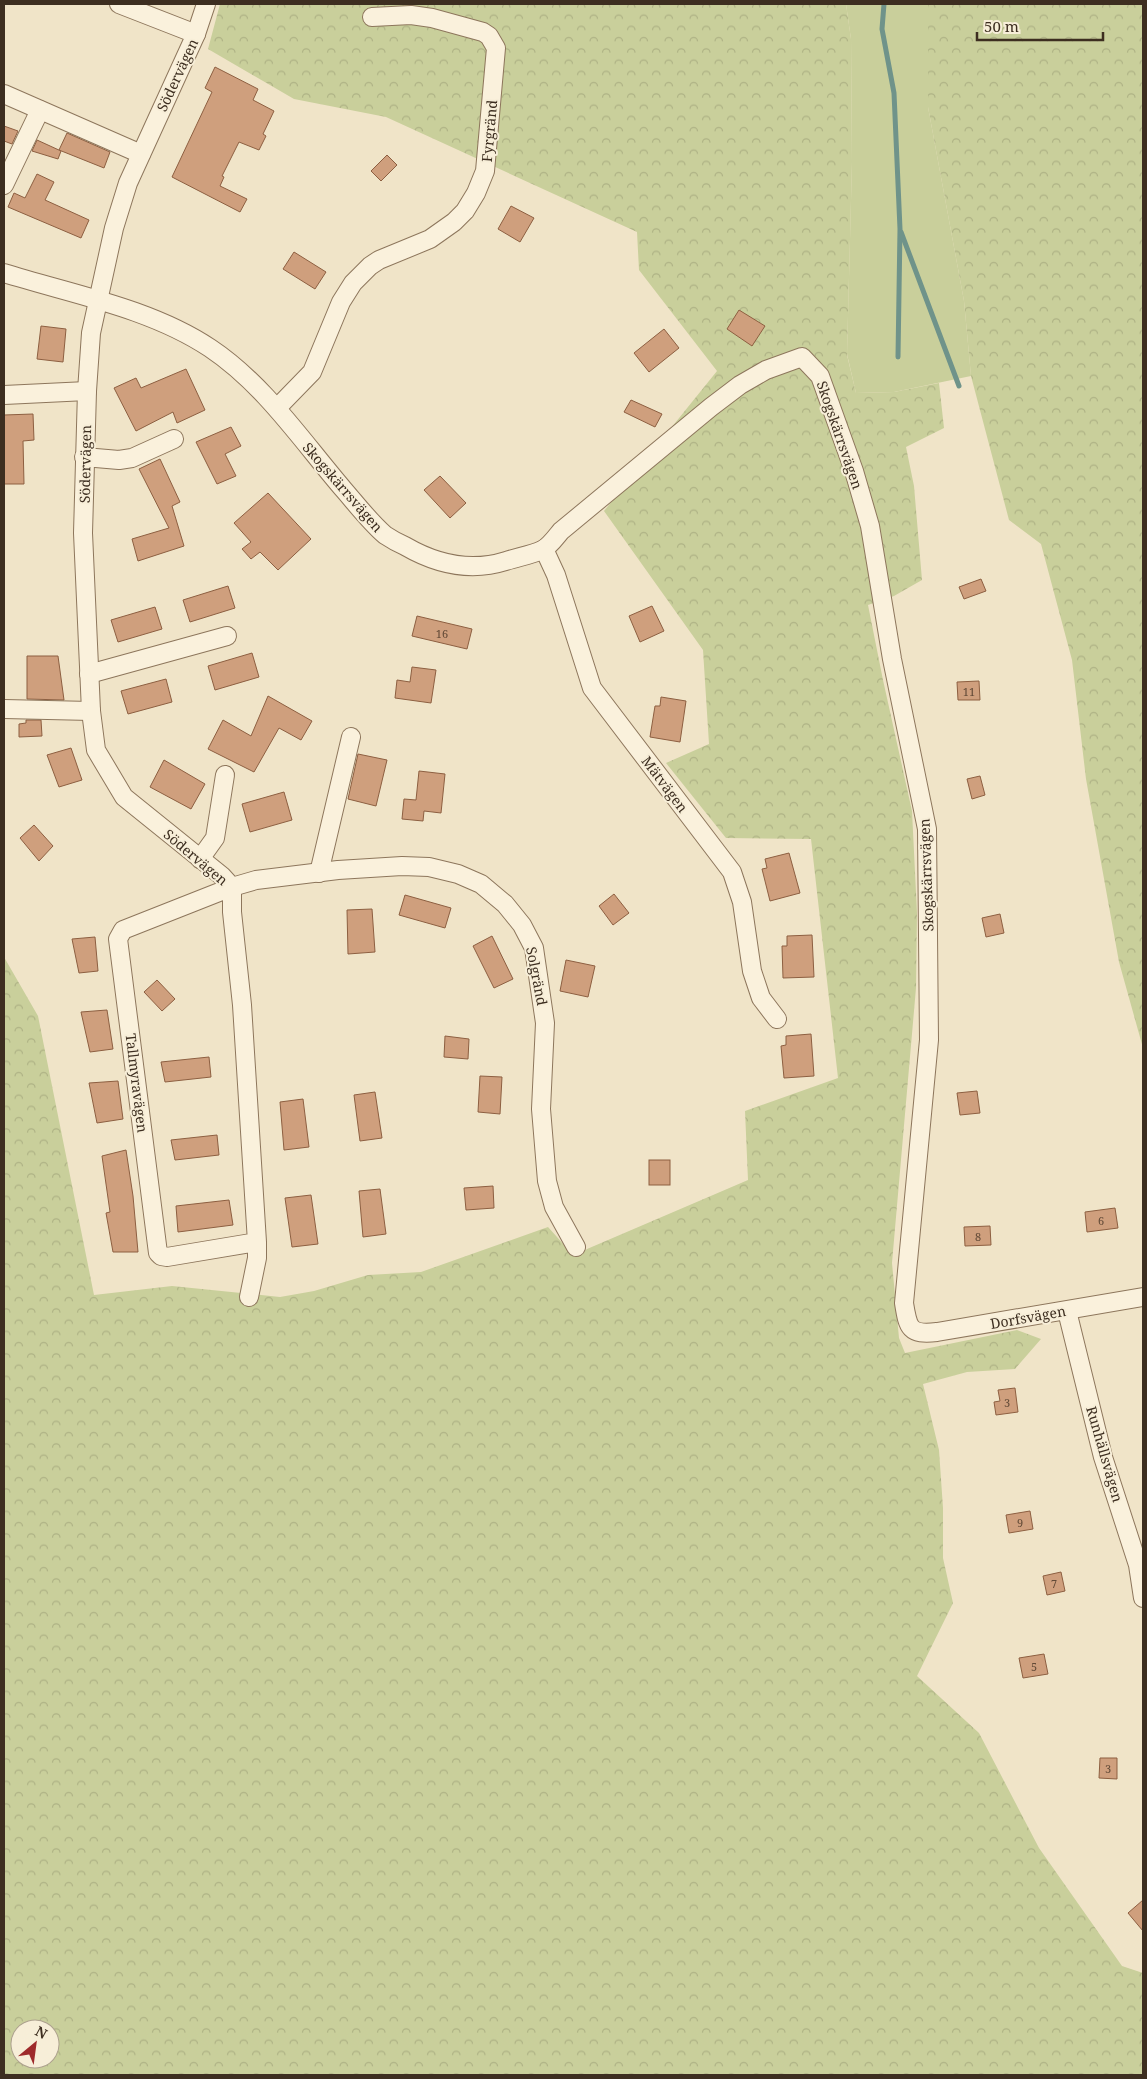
<svg xmlns="http://www.w3.org/2000/svg" width="1147" height="2079" font-family="'Noto Serif',serif">
	<style>
		.green { fill: #c9cf9b }
		.forest { fill: url(#forest-crowns); fill-rule: evenodd }
		.lines { fill: none; stroke-linecap: round; stroke-linejoin: round }
		.stream { stroke: #6f938a; stroke-width: 5 }
		.building { fill: #cf9f7d; stroke: #8d5f41 }
		.minor-casing { stroke: #8d765c; stroke-width: 20 }
		.minor { stroke: #faf1dc; stroke-width: 18 }
		.labels { text-anchor: middle; dominant-baseline: central; stroke-width: 4; stroke-linejoin: round; paint-order: stroke }
		.number-label { font-size: 11px; fill: #624a37 }
		.street-label { font-size: 14px; fill: #3d2e20; stroke: #f7eed8 }
	</style>
	<defs>
		<pattern id="forest-crowns" width="20" height="18" patternUnits="userSpaceOnUse" patternTransform="scale(1.25)"><rect width="20" height="18" fill="#c9cf9b"/><path d="M2 6a3 3 0 1 1 6 0M12 15a3 3 0 1 1 6 0" fill="none" stroke="#aeb285"/></pattern>
	</defs>
	<rect width="100%" height="100%" fill="#f0e4c8"/>
	<polygon class="green" points="846,4 928,4 928,107 964,301 971,376 894,392 856,393 847,354 852,162 851,39"/>
	<g class="forest">
		<path d="M220,4h626l5,35 1,123 -5,193 9,38 38,-1 45,-9 5,45 -38,19 8,39 8,94 -28,16 -26,9 15,75 29,131 5,102 -1,75 -24,275 7,75 6,15 112,-23 24,9 -26,30 -48,3 -44,12 16,66 4,58v50l10,45 -36,73 62,57 60,115 83,118 21,7v102h-1139v-1118l34,59 56,279 78,-9 108,11 34,-6 54,-16 53,-3 127,-45 27,30 12,-8 161,-69 -3,-69 93,-33 -27,-239 -85,-1 -60,-75 43,-19 -6,-94 -99,-139 113,-140 -78,-101 -2,-38 -251,-115 -92,-18 -86,-50zM20,2029h30v30h-30z"/>
		<polygon points="928,4 1143,4 1143,1048 1119,962 1086,779 1072,660 1041,544 1009,520 971,376 964,301 928,107"/>
	</g>
	<g class="lines">
		<g class="stream">
			<polyline points="884,4 882,29 894,93 900,229 898,357"/>
			<polyline points="901,232 959,386"/>
		</g>
	</g>
	<g class="building">
		<polygon points="215,67 258,89 253,100 274,111 263,134 266,136 259,150 239,142 222,176 224,177 220,186 247,199 240,212 172,177 212,92 205,88"/>
		<polygon points="4,126 18,131 12,144 4,141"/>
		<polygon points="67,133 110,152 104,168 59,150"/>
		<polygon points="37,140 61,151 58,159 32,151"/>
		<polygon points="387,155 397,165 381,181 371,171"/>
		<polygon points="37,174 54,182 45,200 89,220 81,238 8,207 14,193 25,198"/>
		<polygon points="511,206 534,218 520,242 498,229"/>
		<polygon points="294,252 326,272 315,289 283,269"/>
		<polygon points="739,310 765,326 752,346 727,329"/>
		<polygon points="41,326 66,329 63,362 37,359"/>
		<polygon points="664,329 679,348 649,372 634,353"/>
		<polygon points="186,369 205,410 177,423 173,412 136,431 114,388 136,378 141,388"/>
		<polygon points="631,400 662,414 655,427 624,412"/>
		<polygon points="33,414 34,440 23,441 24,484 4,484 4,415"/>
		<polygon points="231,427 241,446 225,454 236,476 217,484 196,442"/>
		<polygon points="160,459 180,502 172,506 184,546 138,561 132,539 169,528 139,469"/>
		<polygon points="440,476 466,503 450,518 424,490"/>
		<polygon points="268,493 311,539 278,570 260,552 251,559 242,549 251,542 234,523"/>
		<polygon points="981,579 986,591 964,599 959,587"/>
		<polygon points="228,586 235,608 190,622 183,600"/>
		<polygon points="652,606 664,631 640,642 629,616"/>
		<polygon points="155,607 162,629 118,642 111,620"/>
		<polygon points="417,616 472,629 467,649 412,636"/>
		<polygon points="252,653 259,677 215,690 208,666"/>
		<polygon points="27,656 58,656 64,700 27,699"/>
		<polygon points="412,667 436,670 431,703 395,698 397,680 410,682"/>
		<polygon points="166,679 172,702 128,714 121,691"/>
		<polygon points="979,681 980,700 958,700 957,682"/>
		<polygon points="268,696 312,721 301,740 279,728 254,772 208,749 223,720 251,736"/>
		<polygon points="661,697 686,701 680,742 650,737 655,706 660,706"/>
		<polygon points="26,720 41,720 42,736 19,737 19,724 26,723"/>
		<polygon points="71,748 82,780 59,787 47,755"/>
		<polygon points="358,754 387,760 376,806 348,799"/>
		<polygon points="164,760 205,784 191,809 150,787"/>
		<polygon points="419,771 445,774 441,813 424,811 423,821 402,819 404,799 416,800"/>
		<polygon points="980,776 985,795 972,799 967,779"/>
		<polygon points="284,792 292,820 250,832 242,804"/>
		<polygon points="34,825 53,846 39,861 20,838"/>
		<polygon points="789,853 800,893 770,901 762,869 767,868 765,859"/>
		<polygon points="614,894 629,913 613,925 599,906"/>
		<polygon points="405,895 451,908 445,928 399,915"/>
		<polygon points="372,909 375,952 348,954 347,910"/>
		<polygon points="1000,914 1004,933 986,937 982,918"/>
		<polygon points="812,935 814,977 783,978 782,946 787,946 787,936"/>
		<polygon points="492,936 513,979 494,988 473,946"/>
		<polygon points="95,937 98,971 79,973 72,939"/>
		<polygon points="566,960 595,966 588,997 560,991"/>
		<polygon points="157,980 175,999 162,1011 144,992"/>
		<polygon points="107,1010 113,1049 90,1052 81,1012"/>
		<polygon points="811,1034 814,1076 784,1078 781,1046 786,1045 786,1036"/>
		<polygon points="445,1036 469,1039 468,1059 444,1057"/>
		<polygon points="209,1057 211,1077 165,1082 161,1062"/>
		<polygon points="480,1076 502,1077 500,1114 478,1112"/>
		<polygon points="118,1081 123,1119 97,1123 89,1083"/>
		<polygon points="977,1091 980,1113 960,1115 957,1093"/>
		<polygon points="375,1092 382,1138 360,1141 354,1095"/>
		<polygon points="303,1099 309,1147 284,1150 280,1102"/>
		<polygon points="217,1135 219,1155 175,1160 171,1140"/>
		<polygon points="126,1150 133,1196 138,1252 113,1252 106,1213 110,1212 102,1156"/>
		<rect x="649" y="1160" width="21" height="25"/>
		<polygon points="493,1186 494,1208 466,1210 464,1188"/>
		<polygon points="380,1189 386,1234 363,1237 359,1191"/>
		<polygon points="311,1195 318,1244 292,1247 285,1198"/>
		<polygon points="229,1200 233,1225 178,1232 176,1206"/>
		<polygon points="1115,1208 1118,1228 1087,1232 1085,1212"/>
		<polygon points="990,1226 991,1245 965,1246 964,1227"/>
		<polygon points="1015,1388 1018,1412 996,1415 994,1402 1000,1401 998,1390"/>
		<polygon points="1030,1511 1033,1529 1009,1533 1006,1515"/>
		<polygon points="1061,1572 1065,1591 1047,1595 1043,1576"/>
		<polygon points="1044,1654 1048,1674 1023,1678 1019,1658"/>
		<polygon points="1100,1758 1117,1758 1117,1779 1099,1778"/>
		<polygon points="1143,1900 1143,1931 1128,1913"/>
	</g>
	<g class="lines">
		<defs>
			<g id="minor">
				<polyline points="119,4 196,34"/>
				<polyline points="206,4 196,34 128,183 114,228 91,333 87,391 83,533 91,711 96,750 124,797 222,876 232,887 256,880 338,870 402,866 429,867 458,874 481,884 505,904 522,925 534,948 545,1023 541,1109 547,1181 554,1207 576,1247"/>
				<polyline points="4,94 141,154"/>
				<polyline points="4,185 40,110"/>
				<path d="M4,273c67,21 146,35 206,75 54,36 92,93 134,142 13,15 26,32 41,45 6,4 13,8 20,11 31,18 66,26 101,15 12,-4 25,-6 36,-11 7,-3 14,-13 19,-19l150,-124 29,-22 26,-15 36,-13 18,19 34,95 16,55 22,133 35,170 2,211 -25,263c4,25 5,32 33,29l206,-35"/>
				<polyline points="4,395 87,391"/>
				<polyline points="277,408 312,372 341,302 353,283 370,266 379,260 430,239 454,222 465,211 476,193 485,171 496,48 489,36 483,32 432,18 411,15 372,17"/>
				<polyline points="84,457 119,460 132,458 174,439"/>
				<polyline points="544,549 556,575 592,688 732,872 742,902 752,971 761,998 777,1019"/>
				<polyline points="89,674 227,636"/>
				<polyline points="4,709 91,711"/>
				<polyline points="200,859 215,838 225,775"/>
				<polyline points="319,873 351,737"/>
				<polyline points="249,1297 257,1258 257,1242 242,1005 232,912 232,887 123,930 118,939 158,1253 161,1256 167,1257 257,1242"/>
				<polyline points="1067,1311 1103,1457 1138,1565 1143,1598"/>
			</g>
		</defs>
		<use href="#minor" class="minor-casing"/>
		<use href="#minor" class="minor"/>
	</g>
	<g class="labels">
		<g class="number-label">
			<text x="442" y="633">16</text>
			<text x="969" y="691">11</text>
			<text x="1101" y="1220">6</text>
			<text x="978" y="1236">8</text>
			<text x="1007" y="1402">3</text>
			<text x="1020" y="1522">9</text>
			<text x="1054" y="1583">7</text>
			<text x="1034" y="1666">5</text>
			<text x="1108" y="1768">3</text>
		</g>
		<g class="street-label">
			<text transform="translate(177 75) rotate(-65)">Södervägen</text>
			<text transform="translate(489 131) rotate(-85)">Fyrgränd</text>
			<text transform="translate(840 435) rotate(71)">Skogskärrsvägen</text>
			<text transform="translate(85 464) rotate(-89)">Södervägen</text>
			<text transform="translate(343 487) rotate(49)">Skogskärrsvägen</text>
			<text transform="translate(665 784) rotate(53)">Mätvägen</text>
			<text transform="translate(196 857) rotate(40)">Södervägen</text>
			<text transform="translate(926 875) rotate(-92)">Skogskärrsvägen</text>
			<text transform="translate(537 976) rotate(79)">Solgränd</text>
			<text transform="translate(137 1083) rotate(83)">Tallmyravägen</text>
			<text transform="translate(1028 1317) rotate(-10)">Dorfsvägen</text>
			<text transform="translate(1105 1454) rotate(74)">Runhällsvägen</text>
		</g>
	</g>
	<rect width="1147" height="2079" fill="none" stroke="#3d2e20" stroke-width="10"/>
	<g transform="translate(35 2044) rotate(29)"><circle r="24" fill="#f7eed8" stroke="#ada18e"/>
	<path d="M0-4L9 19L0 12L-9 19Z" fill="#9e2a2b"/>
	<text y="-8" font-size="14" font-weight="bold" text-anchor="middle" fill="#3d2e20">N</text>
	</g>
	<path d="M977 32v8h126v-8" fill="none" stroke="#3d2e20" stroke-width="2.5"/>
	<text x="984" y="32" font-size="15" fill="#3d2e20" stroke="#f7eed8" stroke-width="4" paint-order="stroke">50 m</text>
</svg>
